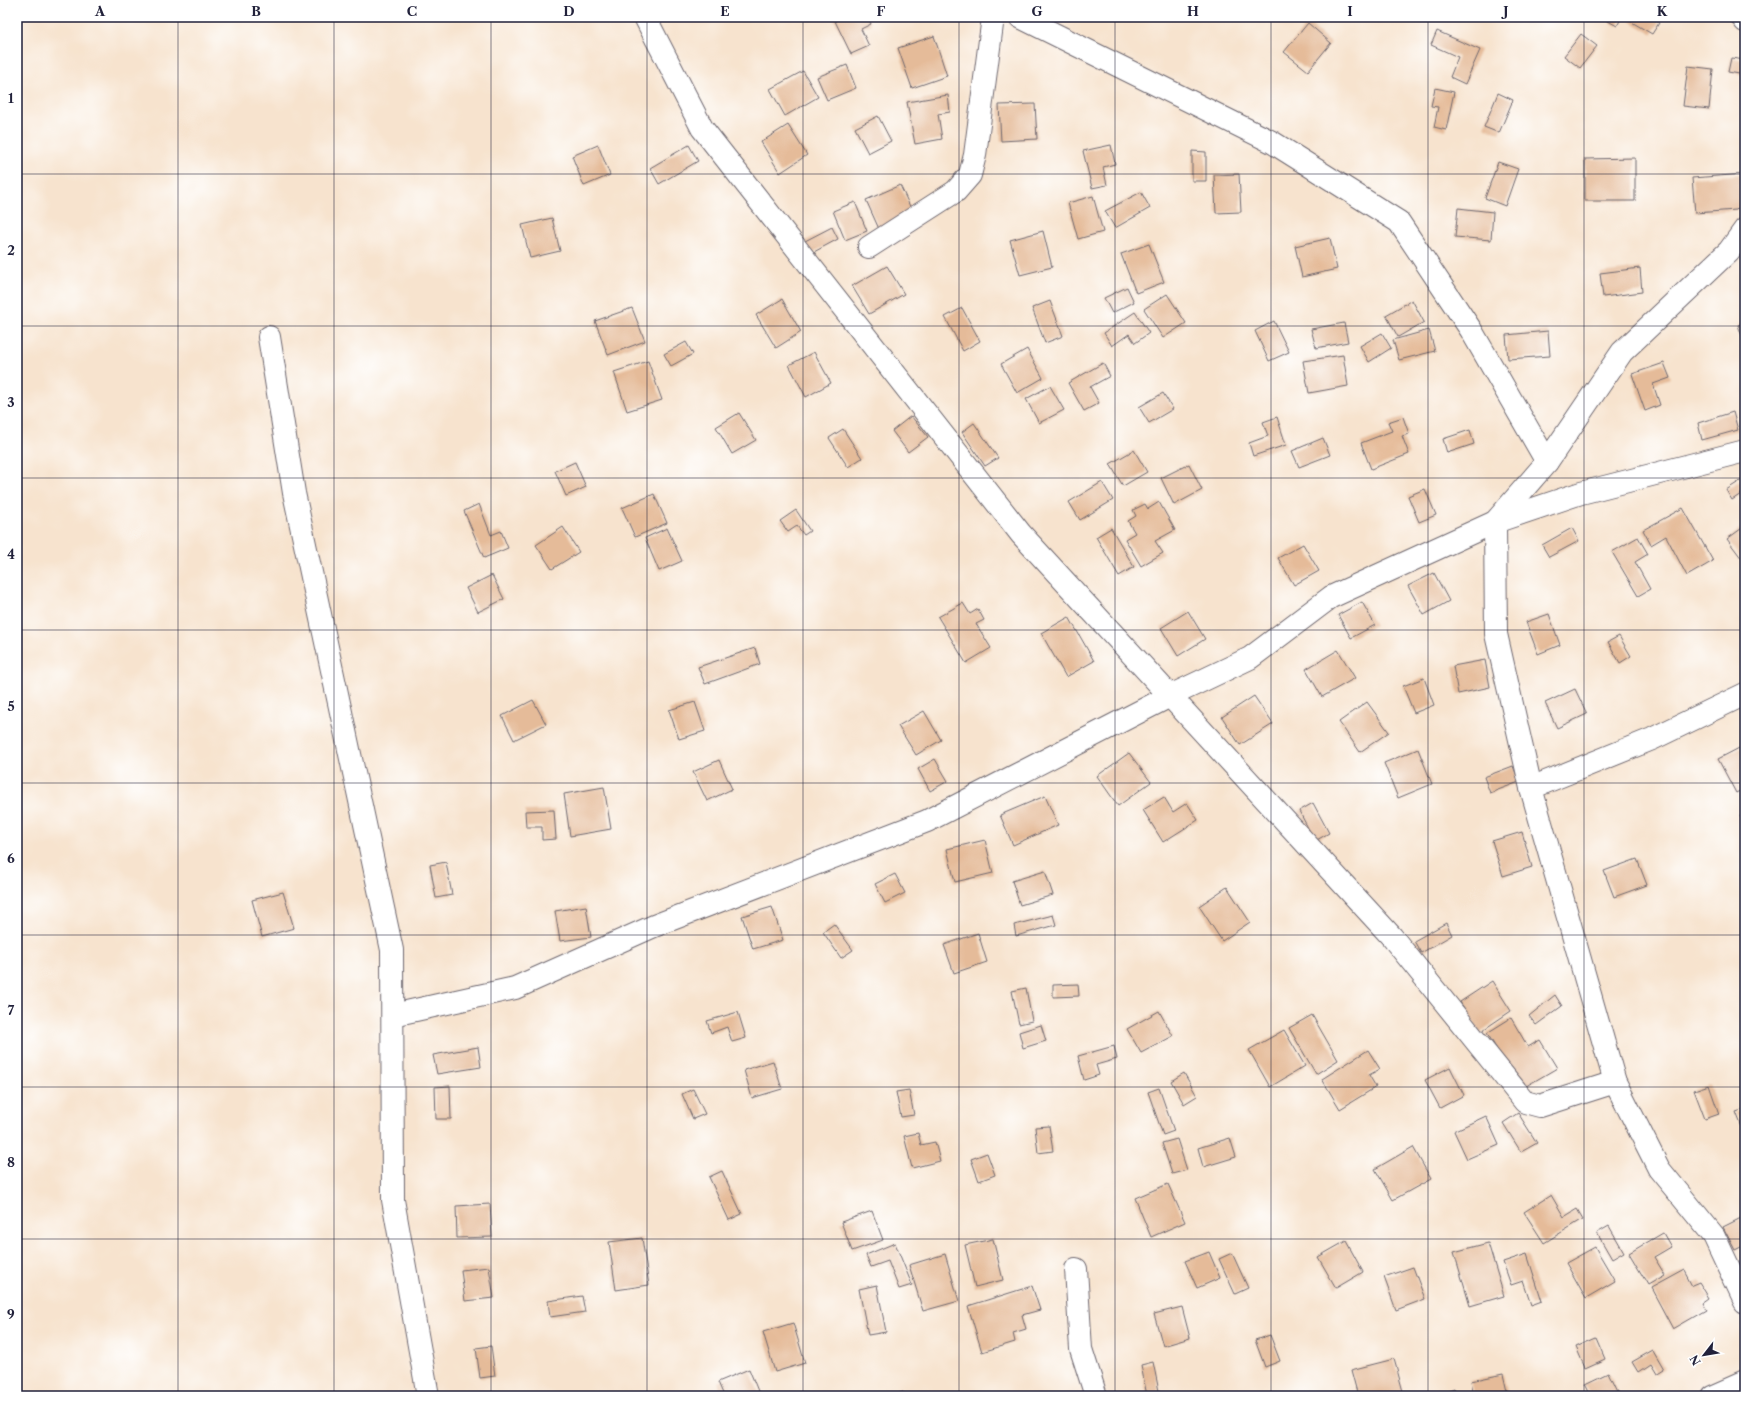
<svg xmlns="http://www.w3.org/2000/svg" width="1762" height="1413" font-family="'Libre Caslon Text',serif">
	<style>
		.building { fill: #e5bb99 }
		.lines { fill: none; stroke-linecap: round; stroke-linejoin: round }
		.street-casing { stroke: #6d666e; stroke-width: 24 }
		.street { stroke: #fff; stroke-width: 22 }
		.grid { fill: none; stroke: #22223b; stroke-width: 1; stroke-opacity: 0.55 }
		.neatline { fill: none; stroke: #22223b; stroke-width: 1.5 }
		.grid-label { font-size: 13px; text-anchor: middle; font-weight: bold; fill: #22223b }
	</style>
	<rect width="100%" height="100%" fill="#fff"/>
	<filter id="ink" filterUnits="userSpaceOnUse"><feTurbulence type="fractalNoise" baseFrequency=".025" numOctaves="2"/><feDisplacementMap in="SourceGraphic" scale="8" xChannelSelector="R" yChannelSelector="G"/><feConvolveMatrix kernelMatrix="1 2 1 2 8 2 1 2 1" color-interpolation-filters="sRGB"/></filter>
	<filter id="wash" filterUnits="userSpaceOnUse"><feTurbulence type="fractalNoise" baseFrequency=".012" numOctaves="4" result="noise"/><feDisplacementMap in="SourceGraphic" scale="16" xChannelSelector="R" yChannelSelector="G"/><feGaussianBlur stdDeviation="0.9" result="paint"/><feColorMatrix in="noise" values="0 0 0 0 0 0 0 0 0 0 0 0 0 0 0 0 0 1.4 0 .05"/><feComposite in="paint" operator="in"/></filter>
	<g filter="url(#wash)">
		<rect width="100%" height="100%" fill="#f7e3ce"/>
		<g id="blocks">
			<g class="building">
				<polygon points="833,17 868,17 871,24 861,29 869,46 851,54"/>
				<polygon points="1601,17 1622,17 1617,26"/>
				<polygon points="1633,17 1650,17 1659,23 1652,34 1630,21"/>
				<polygon points="1308,23 1331,43 1308,71 1284,52"/>
				<polygon points="1437,31 1480,50 1465,84 1450,77 1458,57 1431,45"/>
				<polygon points="1581,34 1597,46 1580,68 1564,56"/>
				<polygon points="934,36 947,76 912,88 898,48"/>
				<polygon points="1731,58 1745,60 1745,75 1728,72"/>
				<polygon points="847,65 856,88 827,100 817,77"/>
				<polygon points="1688,66 1713,69 1709,109 1683,106"/>
				<polygon points="803,71 818,97 785,116 770,89"/>
				<polygon points="1435,88 1454,92 1446,130 1434,127 1438,107 1431,106"/>
				<polygon points="1498,93 1513,100 1499,133 1484,127"/>
				<polygon points="948,95 950,112 938,114 942,139 915,144 907,102"/>
				<polygon points="1035,104 1037,139 1001,141 999,105"/>
				<polygon points="878,116 891,141 868,153 855,128"/>
				<polygon points="788,125 807,155 780,173 761,142"/>
				<polygon points="598,145 610,175 584,186 572,156"/>
				<polygon points="689,145 698,161 659,184 650,168"/>
				<polygon points="1111,145 1115,164 1103,167 1107,185 1092,188 1083,151"/>
				<polygon points="1192,151 1206,152 1206,181 1192,181"/>
				<polygon points="1635,158 1635,201 1585,201 1585,159"/>
				<polygon points="1498,162 1518,169 1505,206 1485,198"/>
				<polygon points="1239,174 1241,212 1216,213 1214,175"/>
				<polygon points="1745,174 1745,201 1736,210 1695,213 1692,178"/>
				<polygon points="900,185 913,213 879,229 866,200"/>
				<polygon points="1141,192 1150,208 1115,228 1105,211"/>
				<polygon points="1093,196 1103,232 1078,239 1068,203"/>
				<polygon points="855,202 867,231 845,240 833,211"/>
				<polygon points="1458,208 1493,212 1491,240 1455,237"/>
				<polygon points="552,218 560,251 530,258 522,225"/>
				<polygon points="832,227 838,239 812,253 805,241"/>
				<polygon points="1043,231 1052,267 1020,275 1010,240"/>
				<polygon points="1330,238 1337,269 1302,277 1295,246"/>
				<polygon points="1149,244 1164,282 1136,293 1121,254"/>
				<polygon points="887,266 904,294 869,314 852,286"/>
				<polygon points="1640,268 1642,292 1603,297 1600,273"/>
				<polygon points="1127,287 1134,302 1112,313 1104,298"/>
				<polygon points="1167,294 1186,323 1163,338 1144,309"/>
				<polygon points="782,299 801,332 776,348 756,315"/>
				<polygon points="1412,300 1424,322 1398,337 1386,315"/>
				<polygon points="1050,301 1063,336 1045,343 1032,308"/>
				<polygon points="632,308 645,341 608,355 595,321"/>
				<polygon points="962,308 980,341 963,351 945,317"/>
				<polygon points="1135,312 1149,333 1135,343 1129,334 1112,346 1104,333"/>
				<polygon points="1274,321 1289,352 1269,361 1255,331"/>
				<polygon points="1344,323 1348,342 1316,348 1311,329"/>
				<polygon points="1745,323 1745,344 1738,325"/>
				<polygon points="1429,330 1435,351 1399,360 1393,340"/>
				<polygon points="1548,331 1550,356 1508,359 1506,335"/>
				<polygon points="1382,333 1391,348 1369,362 1360,346"/>
				<polygon points="686,342 693,354 671,366 664,354"/>
				<polygon points="1027,349 1043,378 1017,393 1001,364"/>
				<polygon points="814,352 831,383 806,397 789,365"/>
				<polygon points="1343,355 1348,386 1309,393 1303,361"/>
				<polygon points="648,361 662,400 627,411 614,372"/>
				<polygon points="1103,363 1110,376 1090,387 1099,403 1084,411 1068,383"/>
				<polygon points="1664,363 1670,378 1653,384 1660,405 1645,411 1632,374"/>
				<polygon points="1050,386 1064,410 1039,423 1026,399"/>
				<polygon points="1163,393 1173,409 1149,423 1139,407"/>
				<polygon points="1733,412 1738,430 1702,440 1698,423"/>
				<polygon points="739,413 756,440 732,454 716,427"/>
				<polygon points="911,416 928,437 908,452 892,431"/>
				<polygon points="1277,417 1286,445 1253,456 1249,443 1268,436 1263,422"/>
				<polygon points="1403,417 1409,434 1402,436 1409,454 1371,469 1361,443 1392,431 1388,422"/>
				<polygon points="974,423 998,458 985,466 962,432"/>
				<polygon points="843,429 862,458 848,467 829,438"/>
				<polygon points="1470,430 1474,444 1447,453 1443,439"/>
				<polygon points="1323,438 1330,455 1299,467 1292,451"/>
				<polygon points="1134,450 1147,472 1123,486 1110,464"/>
				<polygon points="575,462 586,487 566,496 555,471"/>
				<polygon points="1189,464 1202,490 1174,505 1161,478"/>
				<polygon points="1745,478 1745,494 1744,492 1732,500 1726,490"/>
				<polygon points="1102,482 1113,500 1080,520 1069,502"/>
				<polygon points="1425,489 1436,515 1419,522 1408,496"/>
				<polygon points="654,494 667,523 635,537 622,508"/>
				<polygon points="1159,502 1175,530 1155,541 1163,553 1141,566 1125,539 1135,533 1128,521 1136,516 1133,510 1145,504 1148,509"/>
				<polygon points="479,504 491,535 501,531 508,548 484,558 464,511"/>
				<polygon points="1683,508 1713,561 1687,576 1666,536 1651,545 1643,530"/>
				<polygon points="796,510 810,531 804,535 797,526 788,532 780,521"/>
				<polygon points="1745,526 1745,563 1727,539"/>
				<polygon points="563,527 579,552 552,569 536,545"/>
				<polygon points="667,528 682,561 659,571 645,538"/>
				<polygon points="1111,528 1134,567 1119,576 1096,537"/>
				<polygon points="1572,528 1579,541 1549,557 1542,545"/>
				<polygon points="1638,537 1648,554 1635,562 1650,589 1638,596 1612,552"/>
				<polygon points="1303,544 1319,571 1294,585 1278,558"/>
				<polygon points="1434,573 1449,601 1424,615 1408,586"/>
				<polygon points="492,575 504,599 478,612 466,588"/>
				<polygon points="1362,602 1375,625 1351,638 1338,615"/>
				<polygon points="963,603 970,614 978,609 984,620 976,624 991,648 966,663 938,617"/>
				<polygon points="1188,611 1205,639 1178,656 1161,628"/>
				<polygon points="1549,614 1560,645 1538,654 1526,622"/>
				<polygon points="1069,617 1094,661 1066,677 1041,633"/>
				<polygon points="1619,636 1631,656 1620,663 1608,642"/>
				<polygon points="755,648 760,664 705,684 698,667"/>
				<polygon points="1338,650 1355,678 1322,697 1306,669"/>
				<polygon points="1485,660 1490,687 1458,694 1453,666"/>
				<polygon points="1424,678 1434,705 1414,713 1403,686"/>
				<polygon points="1575,689 1587,714 1557,728 1545,703"/>
				<polygon points="1254,696 1273,724 1240,745 1222,717"/>
				<polygon points="533,700 546,724 514,740 502,716"/>
				<polygon points="695,702 705,731 679,739 669,710"/>
				<polygon points="1367,702 1389,732 1360,752 1339,722"/>
				<polygon points="924,711 941,740 916,755 898,726"/>
				<polygon points="1745,745 1745,788 1736,793 1718,759"/>
				<polygon points="1418,749 1432,784 1398,798 1384,763"/>
				<polygon points="1129,753 1151,782 1118,806 1097,776"/>
				<polygon points="935,759 948,781 930,791 918,769"/>
				<polygon points="719,760 732,789 707,801 693,772"/>
				<polygon points="1513,766 1519,782 1490,793 1484,777"/>
				<polygon points="604,787 611,829 570,836 564,794"/>
				<polygon points="1045,796 1058,825 1013,845 1000,815"/>
				<polygon points="1164,797 1173,812 1187,803 1198,820 1163,842 1143,810"/>
				<polygon points="1313,803 1329,833 1315,841 1299,811"/>
				<polygon points="554,810 556,839 542,840 542,827 526,827 525,811"/>
				<polygon points="1745,813 1745,825 1740,816"/>
				<polygon points="1522,832 1532,867 1503,876 1492,841"/>
				<polygon points="985,840 993,873 955,882 947,849"/>
				<polygon points="1637,859 1647,885 1614,897 1604,871"/>
				<polygon points="446,862 452,895 436,898 430,865"/>
				<polygon points="1045,871 1053,895 1020,905 1012,881"/>
				<polygon points="895,874 905,893 885,903 875,884"/>
				<polygon points="1227,887 1250,922 1222,941 1199,906"/>
				<polygon points="283,892 294,928 262,937 252,900"/>
				<polygon points="586,906 591,937 560,941 555,911"/>
				<polygon points="772,907 783,940 753,949 742,916"/>
				<polygon points="1053,915 1056,925 1016,936 1014,925"/>
				<polygon points="1446,923 1452,935 1421,953 1414,941"/>
				<polygon points="834,924 853,950 841,958 823,932"/>
				<polygon points="978,933 987,962 954,973 944,945"/>
				<polygon points="1492,981 1511,1011 1480,1032 1460,1002"/>
				<polygon points="1078,984 1079,996 1053,997 1053,985"/>
				<polygon points="1026,988 1032,1021 1019,1024 1012,991"/>
				<polygon points="1555,995 1562,1006 1536,1025 1529,1016"/>
				<polygon points="1159,1011 1173,1036 1141,1053 1127,1029"/>
				<polygon points="738,1012 746,1038 732,1042 727,1027 711,1033 707,1021"/>
				<polygon points="1312,1015 1338,1060 1316,1074 1289,1028"/>
				<polygon points="1511,1018 1528,1047 1540,1040 1557,1068 1521,1089 1487,1033"/>
				<polygon points="1041,1025 1046,1041 1023,1048 1019,1032"/>
				<polygon points="1284,1030 1305,1066 1270,1087 1249,1050"/>
				<polygon points="1114,1046 1117,1059 1096,1065 1099,1075 1084,1080 1078,1056"/>
				<polygon points="478,1047 481,1067 437,1074 433,1055"/>
				<polygon points="1368,1050 1380,1069 1369,1075 1376,1087 1340,1109 1322,1079"/>
				<polygon points="773,1061 782,1089 752,1098 744,1070"/>
				<polygon points="1450,1067 1464,1095 1440,1108 1425,1080"/>
				<polygon points="1184,1073 1197,1096 1184,1104 1171,1081"/>
				<polygon points="1709,1085 1719,1114 1705,1119 1694,1090"/>
				<polygon points="450,1086 451,1119 436,1119 435,1087"/>
				<polygon points="1159,1088 1174,1131 1163,1135 1148,1092"/>
				<polygon points="693,1089 705,1114 693,1119 682,1094"/>
				<polygon points="909,1090 914,1115 901,1117 896,1092"/>
				<polygon points="1745,1109 1745,1135 1736,1112"/>
				<polygon points="1518,1113 1537,1143 1521,1152 1503,1123"/>
				<polygon points="1486,1116 1499,1145 1467,1159 1454,1131"/>
				<polygon points="1049,1126 1053,1151 1038,1153 1035,1127"/>
				<polygon points="918,1133 921,1145 935,1142 940,1161 912,1168 904,1136"/>
				<polygon points="1230,1138 1236,1157 1203,1167 1198,1148"/>
				<polygon points="1177,1139 1187,1170 1172,1174 1162,1143"/>
				<polygon points="1413,1147 1431,1179 1393,1200 1375,1169"/>
				<polygon points="987,1153 995,1175 979,1181 971,1159"/>
				<polygon points="722,1171 742,1214 729,1220 709,1177"/>
				<polygon points="1168,1184 1185,1222 1151,1237 1135,1198"/>
				<polygon points="1551,1195 1564,1217 1577,1209 1583,1219 1544,1243 1524,1212"/>
				<polygon points="490,1204 492,1237 457,1238 456,1206"/>
				<polygon points="872,1211 883,1240 852,1251 841,1222"/>
				<polygon points="1745,1216 1745,1245 1735,1250 1723,1227"/>
				<polygon points="1609,1226 1624,1252 1612,1259 1597,1233"/>
				<polygon points="1663,1233 1671,1247 1654,1257 1665,1275 1648,1285 1629,1253"/>
				<polygon points="642,1238 649,1285 616,1290 609,1242"/>
				<polygon points="993,1239 1003,1280 975,1287 965,1245"/>
				<polygon points="1346,1241 1363,1272 1336,1288 1318,1257"/>
				<polygon points="895,1243 912,1285 899,1289 888,1261 871,1267 866,1255"/>
				<polygon points="1488,1243 1504,1296 1470,1306 1454,1252"/>
				<polygon points="1595,1247 1615,1281 1586,1298 1566,1263"/>
				<polygon points="1209,1252 1220,1278 1197,1288 1185,1261"/>
				<polygon points="1232,1253 1248,1288 1235,1294 1219,1259"/>
				<polygon points="945,1254 959,1301 923,1311 909,1265"/>
				<polygon points="1527,1254 1542,1301 1531,1305 1523,1281 1511,1285 1503,1262"/>
				<polygon points="489,1267 494,1298 465,1301 461,1270"/>
				<polygon points="1413,1267 1425,1299 1396,1310 1384,1277"/>
				<polygon points="1684,1270 1692,1285 1699,1282 1709,1298 1702,1303 1706,1310 1673,1329 1651,1288"/>
				<polygon points="877,1285 886,1332 868,1335 859,1289"/>
				<polygon points="1032,1286 1040,1310 1022,1315 1026,1329 1013,1333 1015,1342 982,1352 968,1306"/>
				<polygon points="582,1296 585,1312 550,1317 548,1301"/>
				<polygon points="1182,1307 1190,1338 1163,1346 1154,1314"/>
				<polygon points="793,1323 805,1363 775,1372 763,1332"/>
				<polygon points="1270,1335 1280,1361 1265,1367 1255,1340"/>
				<polygon points="1596,1338 1605,1359 1585,1368 1576,1347"/>
				<polygon points="491,1346 495,1376 480,1378 476,1348"/>
				<polygon points="1653,1350 1664,1369 1656,1374 1650,1364 1638,1372 1632,1362"/>
				<polygon points="1394,1359 1404,1395 1358,1396 1351,1370"/>
				<polygon points="1153,1362 1160,1396 1147,1396 1141,1365"/>
				<polygon points="749,1369 760,1396 724,1396 718,1382"/>
				<polygon points="1608,1373 1619,1396 1591,1396 1585,1384"/>
				<polygon points="1503,1374 1508,1396 1474,1396 1471,1381"/>
				<polygon points="1454,1389 1457,1396 1437,1396"/>
				<polygon points="903,1392 904,1396 891,1396"/>
			</g>
		</g>
	</g>
	<g filter="url(#ink)">
		<use href="#blocks" fill-opacity="0" stroke="#6d666e" stroke-width="1"/>
		<g class="lines">
			<defs>
				<g id="street">
					<polyline points="645,17 702,128 1021,534 1392,937 1525,1102 1540,1106 1615,1082"/>
					<polyline points="1020,17 1272,142 1399,222 1471,330 1547,462"/>
					<polyline points="1742,17 1745,21"/>
					<polyline points="1745,229 1729,251 1622,352 1547,462 1495,522 1496,634 1531,788 1615,1082 1659,1169 1714,1236 1745,1302"/>
					<polyline points="869,247 956,191 970,175 975,155 993,17"/>
					<polyline points="269,337 294,493 392,950 393,1200 428,1396"/>
					<polyline points="1531,788 1652,739 1745,694"/>
					<polyline points="393,1015 515,988 654,926 927,821 1170,696 1250,658 1331,597 1495,522 1581,493 1745,451"/>
					<polyline points="1076,1269 1081,1349 1096,1396"/>
					<polyline points="1711,1396 1745,1381"/>
				</g>
			</defs>
			<use href="#street" class="street-casing"/>
			<use href="#street" class="street"/>
		</g>
	</g>
	<path class="grid" d="M178,17v1379M334,17v1379M491,17v1379M647,17v1379M803,17v1379M959,17v1379M1115,17v1379M1271,17v1379M1428,17v1379M1584,17v1379M17,174h1728M17,326h1728M17,478h1728M17,630h1728M17,783h1728M17,935h1728M17,1087h1728M17,1239h1728"/>
	<rect width="1762" height="1413" fill="none" stroke="#fff" stroke-width="44"/>
	<g transform="translate(1704 1355) rotate(239)" stroke="#ffffff" stroke-width="3" paint-order="stroke">
	<path d="M0-3L7 15L0 10L-7 15Z" fill="#22223b"/>
	<text y="-6" font-size="11" font-weight="bold" text-anchor="middle" fill="#22223b">N</text>
	</g>
	<rect x="22" y="22" width="1718" height="1369" class="neatline"/>
	<g class="grid-label">
		<text x="100" y="16">A</text>
		<text x="256" y="16">B</text>
		<text x="412" y="16">C</text>
		<text x="569" y="16">D</text>
		<text x="725" y="16">E</text>
		<text x="881" y="16">F</text>
		<text x="1037" y="16">G</text>
		<text x="1193" y="16">H</text>
		<text x="1350" y="16">I</text>
		<text x="1506" y="16">J</text>
		<text x="1662" y="16">K</text>
		<text x="11" y="103">1</text>
		<text x="11" y="255">2</text>
		<text x="11" y="407">3</text>
		<text x="11" y="559">4</text>
		<text x="11" y="711">5</text>
		<text x="11" y="863">6</text>
		<text x="11" y="1015">7</text>
		<text x="11" y="1167">8</text>
		<text x="11" y="1319">9</text>
	</g>
</svg>
